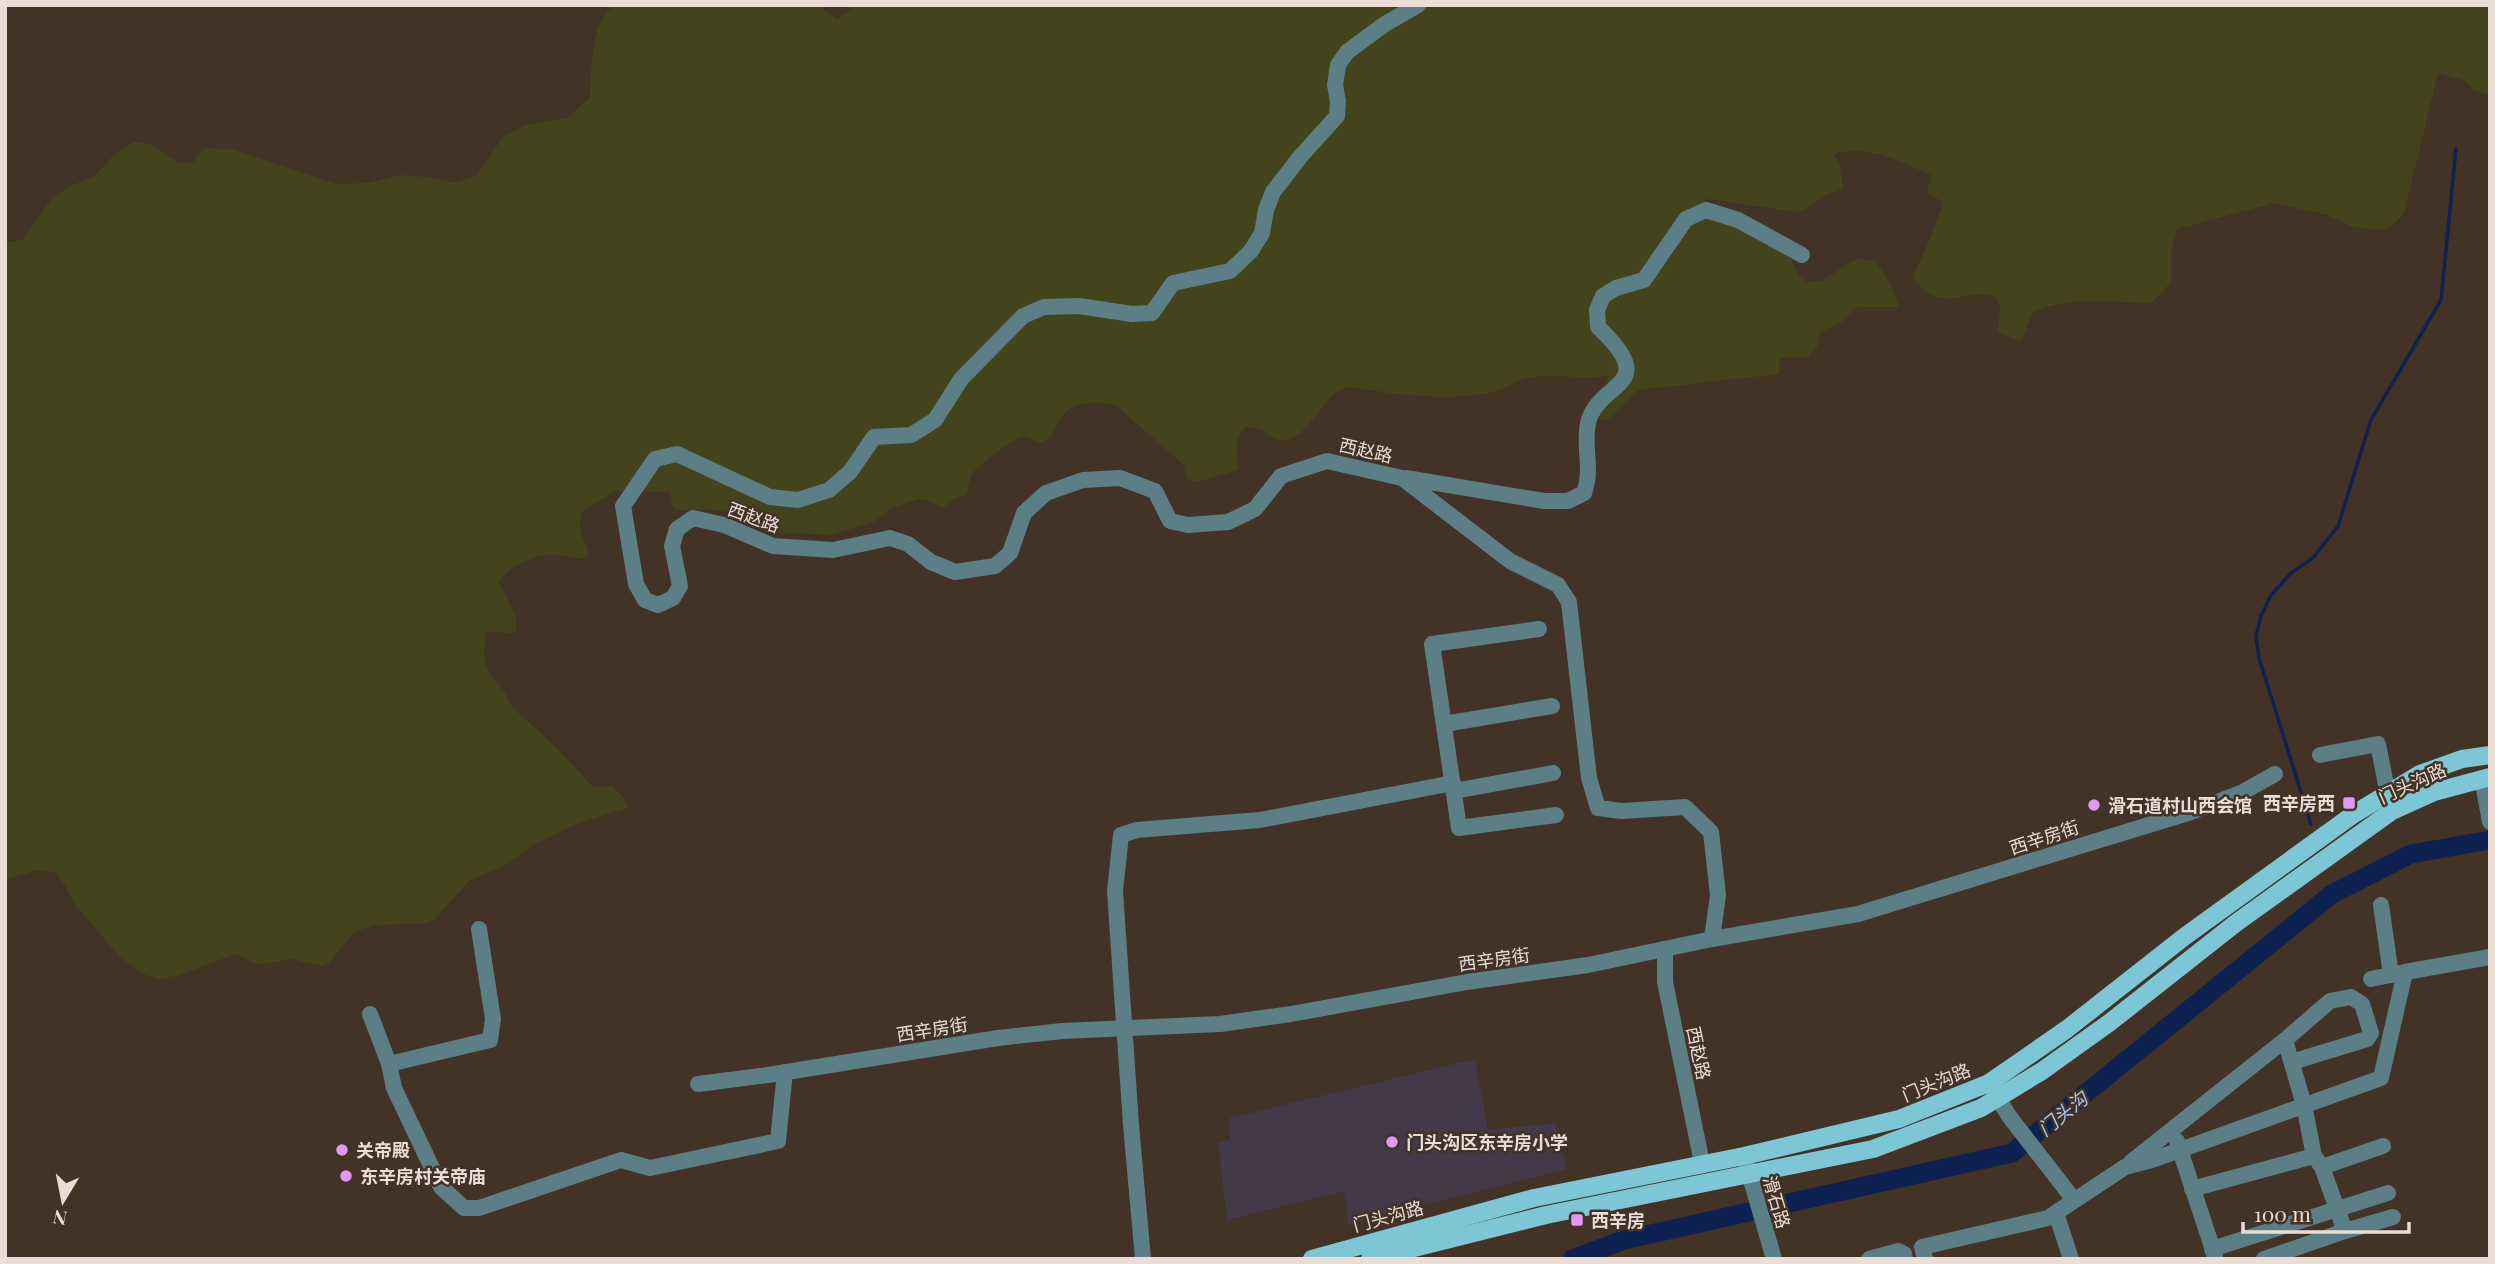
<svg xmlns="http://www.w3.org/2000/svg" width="2495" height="1264" font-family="'Playfair Display','Noto Sans SC',serif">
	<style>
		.education { fill: #443949 }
		.green { fill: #43441b }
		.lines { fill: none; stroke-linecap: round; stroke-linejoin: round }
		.stream { stroke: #0d2251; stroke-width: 3.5 }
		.river { stroke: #0d2251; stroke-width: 19 }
		.minor { stroke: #5c7e86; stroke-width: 16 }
		.major { stroke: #7dc6d5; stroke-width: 18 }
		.poi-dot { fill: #dd99f3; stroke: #433226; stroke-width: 2.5 }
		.labels { text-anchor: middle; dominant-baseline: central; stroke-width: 5; stroke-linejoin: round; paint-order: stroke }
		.street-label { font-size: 18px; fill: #e9ddd6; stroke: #433226 }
		.poi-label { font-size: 18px; font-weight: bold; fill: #e9ddd6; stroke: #433226; text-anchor: start }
		.water-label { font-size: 19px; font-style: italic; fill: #adc6f5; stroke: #433226 }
	</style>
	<rect width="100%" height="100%" fill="#433226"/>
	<polygon class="education" points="1475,1059 1488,1130 1555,1123 1567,1169 1348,1224 1344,1191 1227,1220 1218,1143 1230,1140 1230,1118"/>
	<path class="green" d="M616,5h201l20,14 14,-8 2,-6h1637v90l-17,-5 -8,-9 -27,-8 -34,141 -15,14 -16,2 -20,-3 -26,-12 -53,-12 -97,26 -6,23v30l-19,21c-40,0 -83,-8 -120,10l-9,25 -4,3 -21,-9 2,-23 -3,-11c-19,-11 -42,6 -63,-2 -8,-3 -15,-12 -22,-18l18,-39 13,-37 -16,-9 4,-18c-30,-13 -63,-31 -97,-21l6,11 3,24 -19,7 -18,13 -11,3 -87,-13 -8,7 83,39 16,30 8,7 14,-1 35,-22 18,1c12,14 19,29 25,47h-42l-17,16 -20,9 -3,15 -9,10 -29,1v16l-141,16 -31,30h-7l-8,-13 15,-17 1,-15c-25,6 -50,-2 -75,2 -16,2 -29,13 -45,16 -47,9 -92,1 -139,-6 -28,5 -37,53 -68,53 -8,0 -13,-7 -19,-10 -5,-2 -12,-2 -17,-3l-8,12 1,31 -41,12 -11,-3 -2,-14 -69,-60c-18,-4 -43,-4 -54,13 -6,8 -6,16 -15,22 -8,6 -14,-4 -24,-4 -5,0 -48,33 -50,38 -3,6 -4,15 -6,21l-14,4 -9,9 -16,-8 -8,-1 -25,8 -21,15 -42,13 -49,-2 -22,-6 -32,-15 -22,-3 -30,2 -5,-7 1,-4 -3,-8 -54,-1 -34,22 -1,18 8,18v7c-12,6 -22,-1 -34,-1 -18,-1 -48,11 -55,28 6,13 21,36 17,48l-4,2 -26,-1 -2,26 5,15 15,18 9,17 43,39 37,40 19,-1c8,7 13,12 15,22l-53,17 -39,19 -34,24 -31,12 -36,40 -9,4 -49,1 -17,5 -9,7 -21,26 -7,3 -30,-7 -34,6 -22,-11 -60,22 -17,3 -17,-5 -24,-19 -45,-53 -7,-15 -11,-15 -18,-2 -32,10v-637l17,-3 30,-42 16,-11 25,-10 22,-23 19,-12 19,3 25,18 15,-1 12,-14 27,1 104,35 33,-1 29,-8 31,2 26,6 21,-7 27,-39 21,-12 43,-7 23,-21c2,-26 -1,-78 26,-92z"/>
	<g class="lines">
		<polyline class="stream" points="2311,824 2259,658 2256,636 2261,616 2271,595 2291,573 2313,558 2338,526 2371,420 2441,300 2456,149"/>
		<polyline class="river" points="1572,1259 1624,1240 2012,1153 2332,894 2411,854 2490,840"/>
		<g class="minor">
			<polyline points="1418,5 1385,24 1347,52 1338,65 1335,85 1338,101 1337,116 1300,157 1273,192 1266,210 1262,233 1251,251 1230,271 1173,283 1152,313 1132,314 1079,306 1044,307 1023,316 961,379 935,420 911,435 874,437 850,472 829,490 798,500 770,497 677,454 655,459 623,506 636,584 645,600 658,605 673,598 680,586 672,546 677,529 693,518 724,525 773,546 833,550 890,538 908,544 931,562 955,572 995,566 1010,553 1024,513 1046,493 1083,480 1120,478 1155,491 1170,521 1188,525 1228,522 1255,509 1281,476 1327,461 1402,478 1510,561 1558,585 1569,602 1589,778 1598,808 1622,811 1685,807 1711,832 1718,895 1712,939"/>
			<path d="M1406,478l138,23h24l16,-8c9,-23 -1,-46 4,-70 10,-43 75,-35 10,-96l-1,-17 6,-14 13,-8 28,-8 42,-61 20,-9 32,10 64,35"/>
			<polyline points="1539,629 1432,644 1459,828 1556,815"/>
			<polyline points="1444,724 1552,706"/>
			<polyline points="2320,755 2378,744 2390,805"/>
			<polyline points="2482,778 2490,822"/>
			<polyline points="1454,791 1553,773"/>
			<polyline points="2381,905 2391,975"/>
			<polyline points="1665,949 1665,982 1702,1163"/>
			<polyline points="2371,979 2400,973"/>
			<polyline points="370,1014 389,1064 394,1088 441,1187 464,1208 479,1208 621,1160 650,1168 778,1141 785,1072"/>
			<polyline points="2285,1040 2330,1001 2351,997 2362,1004 2371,1033 2367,1039 2292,1062"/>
			<polyline points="389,1064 490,1040 493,1019 479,929"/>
			<polyline points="698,1084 768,1075 998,1038 1062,1031 1220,1024 1291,1014 1467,982 1588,965 1712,939 1858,914 2188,813 2241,793 2275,774"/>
			<polyline points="1992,1088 2009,1116 2074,1200"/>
			<polyline points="2177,1141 2215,1256"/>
			<polyline points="1744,1156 1774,1259"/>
			<polyline points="2131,1162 2285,1040 2304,1105 2314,1156 2322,1167 2345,1231 2264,1259"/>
			<polyline points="2322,1167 2383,1146"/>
			<polyline points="2192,1189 2314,1156"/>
			<polyline points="2056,1213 2071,1259"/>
			<polyline points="2345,1231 2393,1217"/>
			<polyline points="2212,1249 2388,1193"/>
			<polyline points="1143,1259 1131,1125 1115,891 1121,835 1137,830 1260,820 1453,783"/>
			<polyline points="1869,1259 1898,1251 1904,1254 1905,1259"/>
			<polyline points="1925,1259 1922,1247 2048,1218 2125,1167 2152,1160 2381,1078 2405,972 2490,957"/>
		</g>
		<g class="major">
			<polyline points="1312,1259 1534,1198 1744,1156 1899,1119 1989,1083 2067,1029 2184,937 2354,814 2420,774 2462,759 2490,755"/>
			<polyline points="1370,1259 1546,1215 1873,1149 1981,1108 2042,1071 2109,1023 2236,923 2392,811 2434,792 2490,777"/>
		</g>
	</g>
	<g class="poi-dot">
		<rect x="2342" y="796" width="14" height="14" rx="3.5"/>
		<circle cx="2094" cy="805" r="7"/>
		<circle cx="1392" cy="1142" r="7"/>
		<circle cx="342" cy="1150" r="7"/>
		<circle cx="346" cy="1176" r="7"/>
		<rect x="1570" y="1213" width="14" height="14" rx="3.5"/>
	</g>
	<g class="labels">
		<g class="street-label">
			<text transform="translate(1366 450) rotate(13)">西赵路</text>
			<text transform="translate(754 517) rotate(20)">西赵路</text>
			<text transform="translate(2412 783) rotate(-24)">门头沟路</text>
			<text transform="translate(2044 837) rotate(-18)">西辛房街</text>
			<text transform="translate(1494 959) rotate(-8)">西辛房街</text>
			<text transform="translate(932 1029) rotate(-9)">西辛房街</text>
			<text transform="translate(1699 1053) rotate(78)">西赵路</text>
			<text transform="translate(1936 1082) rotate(-22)">门头沟路</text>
			<text transform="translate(1777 1202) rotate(74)">滑石路</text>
			<text transform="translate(1388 1216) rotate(-15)">门头沟路</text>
		</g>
		<g class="poi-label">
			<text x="2335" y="803" text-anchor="end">西辛房西</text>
			<text x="2108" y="805">滑石道村山西会馆</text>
			<text x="1406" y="1142">门头沟区东辛房小学</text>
			<text x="356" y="1150">关帝殿</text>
			<text x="360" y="1176">东辛房村关帝庙</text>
			<text x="1591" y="1220">西辛房</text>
		</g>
		<g class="water-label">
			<text transform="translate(2062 1113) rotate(-39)">门头沟</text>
		</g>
	</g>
	<rect width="2495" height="1264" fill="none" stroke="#e9ddd6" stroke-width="14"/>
	<g transform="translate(63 1201) rotate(190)" stroke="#433226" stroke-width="5" paint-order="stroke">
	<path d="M0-5L12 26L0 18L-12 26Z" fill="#e9ddd6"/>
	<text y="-10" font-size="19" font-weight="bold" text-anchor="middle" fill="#e9ddd6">N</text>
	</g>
	<path d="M2243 1222v10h166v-10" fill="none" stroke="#e9ddd6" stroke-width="3.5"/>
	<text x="2254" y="1222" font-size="21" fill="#e9ddd6" stroke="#433226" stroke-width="5" paint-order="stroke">100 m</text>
</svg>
